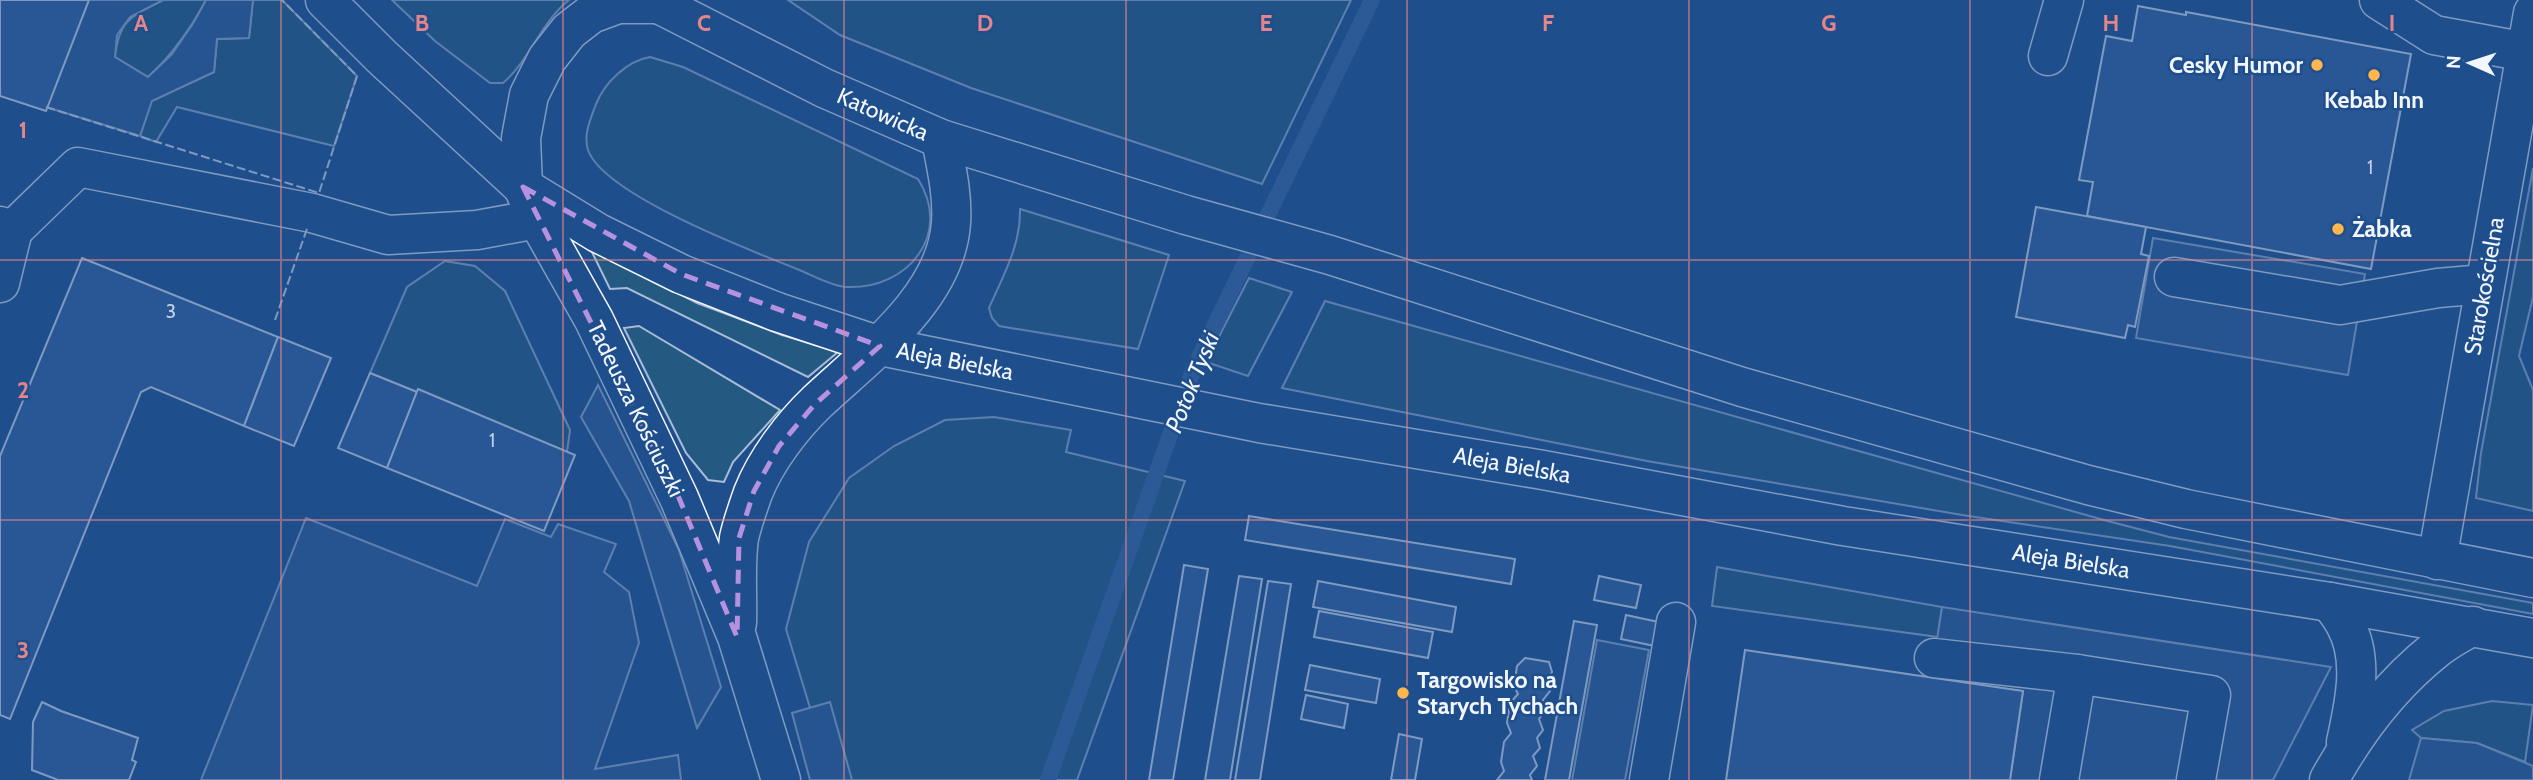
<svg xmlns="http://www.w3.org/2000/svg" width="2533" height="780" font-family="Cabin,sans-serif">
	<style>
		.green { fill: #245a82; stroke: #a8bbd7; stroke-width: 2 }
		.parking { fill: #305b95; stroke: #a8bbd7; stroke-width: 2 }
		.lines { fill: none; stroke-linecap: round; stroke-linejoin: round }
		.stream { stroke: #3b69a3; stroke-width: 16 }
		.building { fill: #3563a3; stroke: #f2f6ff; stroke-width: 2 }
		.minor-casing { stroke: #f2f6ff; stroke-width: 41 }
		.major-casing { stroke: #f2f6ff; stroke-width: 41 }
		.minor { stroke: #1f4e8c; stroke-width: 38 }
		.major { stroke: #1f4e8c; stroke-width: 38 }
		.fence { stroke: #f2f6ff; stroke-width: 2; stroke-dasharray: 9 3.5; stroke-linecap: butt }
		.marked { fill: none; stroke: #b691df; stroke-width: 5; stroke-dasharray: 14 9; stroke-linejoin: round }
		.grid { fill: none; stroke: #e38589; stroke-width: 2; stroke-opacity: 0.55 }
		.poi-dot { fill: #ffb74d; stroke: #1f4e8c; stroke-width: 2.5 }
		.labels { text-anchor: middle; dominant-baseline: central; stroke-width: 5; stroke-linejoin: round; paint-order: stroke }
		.number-label { font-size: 19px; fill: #c3d1e8 }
		.poi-label { font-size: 23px; font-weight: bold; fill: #f2f6ff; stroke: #1f4e8c; text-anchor: start }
		.street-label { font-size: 23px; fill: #f2f6ff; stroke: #1f4e8c }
		.water-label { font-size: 24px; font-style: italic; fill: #f2f6ff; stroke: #1f4e8c }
		.grid-label { font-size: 23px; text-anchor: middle; font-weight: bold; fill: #e38589; stroke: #1f4e8c; stroke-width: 5; stroke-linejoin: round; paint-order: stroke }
	</style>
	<rect width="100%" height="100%" fill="#1f4e8c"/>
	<g class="green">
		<path d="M163,0h43c-16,30 -33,54 -58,77l-33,-20c4,-38 17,-41 48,-57z"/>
		<polygon points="253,0 282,0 357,76 334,146 177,107 156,142 140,136 151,101 214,72 217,39 249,38"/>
		<path d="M392,0h177c-28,22 -39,60 -66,83h-13l-55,-42z"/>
		<polygon points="788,0 1351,0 1262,184 971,88 840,35"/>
		<path d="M650,57l33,10 235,112c35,55 -10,111 -72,108 -15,-1 -34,-12 -49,-18 -45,-18 -193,-74 -209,-119 -5,-16 3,-32 8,-46 9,-22 31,-43 54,-47z"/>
		<polygon points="2533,168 2533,297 2519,356 2533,390 2533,511 2476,498 2481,453"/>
		<path d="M1020,209l149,46 -31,94 -139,-23 -7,-8 -3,-10c14,-32 32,-63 31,-99z"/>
		<polygon points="590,248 697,303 782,335 838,352 808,377 627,288 610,289"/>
		<polygon points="445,261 475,266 505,291 570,430 567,452 370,373 407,287"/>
		<polygon points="1249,278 1292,292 1248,376 1206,362"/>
		<polygon points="1325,301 2104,520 2169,537 2533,603 2533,614 2170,546 1962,515 1647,461 1282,388"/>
		<polygon points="639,326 780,410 733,462 724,482 708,480 686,453 624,328"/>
		<polygon points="994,417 1071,430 1066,452 1185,481 1077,780 832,780 786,629 809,542 849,478 894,446 945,420"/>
		<polygon points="1717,567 1942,607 1938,637 1712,606"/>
		<polygon points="2492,701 2533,705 2525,762 2477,743 2421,738 2412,730 2444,711"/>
	</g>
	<g class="parking">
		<polygon points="79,0 163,0 130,17 117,35 115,57 148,77 172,54 194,22 206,0 253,0 249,38 217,39 214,72 152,101 140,136 46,107"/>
		<polygon points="2153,238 2365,274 2348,375 2136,338"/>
		<polygon points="598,385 679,550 721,687 697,728 629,501 581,417"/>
		<polygon points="306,518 477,586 505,519 551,537 558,524 616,544 604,572 629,592 639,643 595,769 678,755 681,780 201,780"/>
		<polygon points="1942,607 2331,667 2273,780 2010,780 2023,691 1931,678"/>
		<polygon points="1597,640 1649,650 1625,780 1572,780"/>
		<polygon points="830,702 852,780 810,780 792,713"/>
		<polygon points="2421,738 2477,743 2533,766 2533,780 2409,780"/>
	</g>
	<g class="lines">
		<polyline class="stream" points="1048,780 1193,370 1372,0"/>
	</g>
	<g class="building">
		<polygon points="0,0 89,0 46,111 0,96"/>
		<polygon points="2138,6 2186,15 2186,12 2411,54 2371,269 2087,216 2093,182 2079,180 2106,36 2132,41"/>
		<polygon points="2036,207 2146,227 2141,254 2149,256 2135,327 2128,325 2125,338 2016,317"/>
		<polygon points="82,258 278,337 244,426 151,387 141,392 10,719 0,715 0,456"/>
		<polygon points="278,337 331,358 294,446 244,426"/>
		<polygon points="370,373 417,392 387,468 338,448"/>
		<polygon points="418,389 575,455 544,531 387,468"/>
		<polygon points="1249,516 1515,559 1511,584 1245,540"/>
		<polygon points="1184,565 1208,569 1173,780 1149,780"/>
		<polygon points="1239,576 1262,579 1230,780 1205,780"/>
		<polygon points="1599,576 1641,585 1636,608 1594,600"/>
		<polygon points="1268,581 1291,584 1260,780 1235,780"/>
		<polygon points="1318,581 1456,607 1452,632 1313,607"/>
		<polygon points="1319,611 1433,632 1428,658 1314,637"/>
		<polygon points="1626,615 1668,624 1664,648 1621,639"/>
		<polygon points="1574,621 1597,625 1569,780 1545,780"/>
		<polygon points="1745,650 2023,691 2010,780 1726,780"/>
		<polygon points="1525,658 1549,662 1552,672 1547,681 1550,691 1543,700 1546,710 1539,719 1543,730 1537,738 1540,748 1533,756 1537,766 1530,775 1532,780 1497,780 1504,771 1501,762 1504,742 1511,733 1507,723 1510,703 1518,694 1514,686 1517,666"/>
		<polygon points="1310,665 1380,679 1376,703 1305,690"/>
		<polygon points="1306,695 1348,704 1344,728 1301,719"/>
		<polygon points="42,702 61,711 138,738 132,760 136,762 129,780 58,780 32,770 33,722"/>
		<polygon points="1399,734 1422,739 1415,780 1391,780"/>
	</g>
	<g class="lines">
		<defs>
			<g id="minor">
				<polyline points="2379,0 2434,35 2526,52"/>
				<polyline points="657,4 618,4 591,14 569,31 547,59 529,95 521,138 523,187 537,219 594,320 679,498 737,637 781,780"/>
				<polyline points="2048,56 2064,0"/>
				<polyline points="0,226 13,230 78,167 312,213 388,235 477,230 537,219"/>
				<polyline points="2174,277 2340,305 2438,288 2484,284"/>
				<polyline points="0,283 13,230"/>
				<polyline points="2437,560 2533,13"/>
				<path d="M2330,602c5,7 11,14 15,22 20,35 9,81 1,118"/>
				<path d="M737,623c1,-27 -2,-58 2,-85 3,-14 9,-31 14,-45 13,-33 39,-67 64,-91 50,-47 129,-104 134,-179 2,-28 -5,-57 -10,-84"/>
				<polyline points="1934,658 2077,674"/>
				<polyline points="1649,780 1676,622"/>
				<polyline points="2059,780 2077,674 2211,695 2196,780"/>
				<path d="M2329,780c27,-49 63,-96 107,-131 11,-9 24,-16 37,-23"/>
			</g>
			<g id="major">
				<polyline points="325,0 382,57 523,187 598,233 681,274 777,312 880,346 1259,423 1543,470 1843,526 2330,602 2533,638"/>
				<polyline points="651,0 824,88 941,139 1186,215 1330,255 1742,387 2088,485 2186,509 2533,578"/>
			</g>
		</defs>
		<use href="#minor" class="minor-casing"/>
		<use href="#major" class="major-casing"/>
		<use href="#minor" class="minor"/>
		<use href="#major" class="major"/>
		<g class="fence">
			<polyline points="46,107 319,193 357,76 282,0"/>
			<polyline points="275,320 308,226"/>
		</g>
	</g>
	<path d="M0 0H2533V780H0ZM523,187l158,87 199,72 -65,58 -36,42 -25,45 -15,47 -2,99 -58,-139z" fill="#1f4e8c" fill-opacity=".55" fill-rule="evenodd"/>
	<path class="marked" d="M523,187l158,87 199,72 -65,58 -36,42 -25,45 -15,47 -2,99 -58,-139z"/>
	<path class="grid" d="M281,0v780M563,0v780M844,0v780M1126,0v780M1407,0v780M1689,0v780M1970,0v780M2252,0v780M0,260h2533M0,520h2533"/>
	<g class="poi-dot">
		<circle cx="2317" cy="65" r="7"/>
		<circle cx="2374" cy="75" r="7"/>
		<circle cx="2338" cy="229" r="7"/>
		<circle cx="1403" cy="693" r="7"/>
	</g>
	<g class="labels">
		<g class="number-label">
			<text x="2370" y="167">1</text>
			<text x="171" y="311">3</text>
			<text x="492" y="440">1</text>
		</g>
		<g class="poi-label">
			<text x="2303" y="65" text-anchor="end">Cesky Humor</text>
			<text x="2374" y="100" text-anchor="middle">Kebab Inn</text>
			<text x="2352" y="229">Żabka</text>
			<text x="1417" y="680">Targowisko na<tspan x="1417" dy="26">Starych Tychach</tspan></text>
		</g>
		<g class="street-label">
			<text transform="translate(883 114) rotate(24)">Katowicka</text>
			<text transform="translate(2484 286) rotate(-80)">Starokościelna</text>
			<text transform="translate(955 361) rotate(11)">Aleja Bielska</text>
			<text transform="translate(636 409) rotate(64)">Tadeusza Kościuszki</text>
			<text transform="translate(1512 465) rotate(10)">Aleja Bielska</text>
			<text transform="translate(2071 561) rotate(9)">Aleja Bielska</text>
		</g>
		<g class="water-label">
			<text transform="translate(1192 382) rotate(-68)">Potok Tyski</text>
		</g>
	</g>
	<g class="grid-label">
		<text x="141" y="31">A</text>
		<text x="422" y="31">B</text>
		<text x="704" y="31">C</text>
		<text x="985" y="31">D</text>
		<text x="1266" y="31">E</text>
		<text x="1548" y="31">F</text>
		<text x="1829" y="31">G</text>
		<text x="2111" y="31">H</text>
		<text x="2392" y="31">I</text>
		<text x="23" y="138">1</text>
		<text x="23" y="398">2</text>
		<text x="23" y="658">3</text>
	</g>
	<g transform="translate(2470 63) rotate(273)" stroke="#1f4e8c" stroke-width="5" paint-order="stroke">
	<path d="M0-5L12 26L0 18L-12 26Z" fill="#f2f6ff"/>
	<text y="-10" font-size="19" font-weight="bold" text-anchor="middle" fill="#f2f6ff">N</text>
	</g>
</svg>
